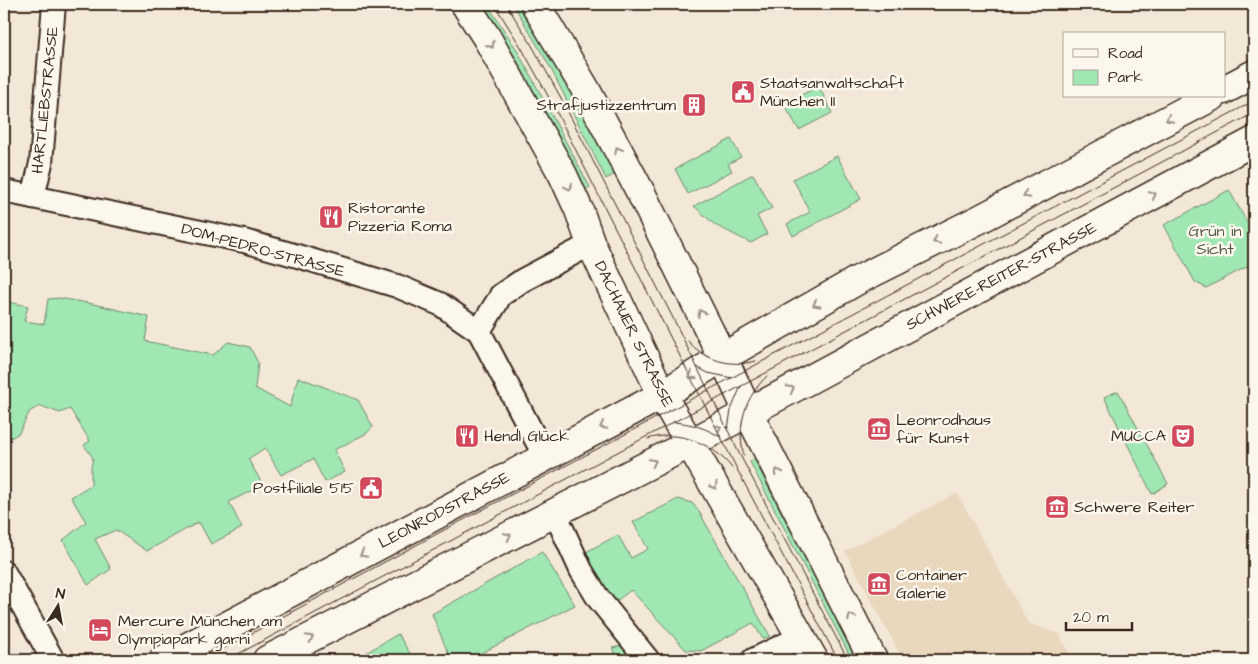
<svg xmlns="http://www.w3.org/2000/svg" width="1258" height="664" font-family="'Architects Daughter',sans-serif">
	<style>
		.built { fill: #e9d7be }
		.green { fill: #a0e7b4; stroke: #6e8869 }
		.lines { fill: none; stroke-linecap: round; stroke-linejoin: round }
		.street-casing { stroke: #3b2a1e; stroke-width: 26 }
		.secondary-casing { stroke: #3b2a1e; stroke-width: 31 }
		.street { stroke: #fbf7ec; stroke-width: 22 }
		.secondary { stroke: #fbf7ec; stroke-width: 28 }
		.tram { stroke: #3b2a1e; stroke-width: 1 }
		.oneway { stroke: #9b9085 }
		.labels { text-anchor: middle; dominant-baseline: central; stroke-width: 5; stroke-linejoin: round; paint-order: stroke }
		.poi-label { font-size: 16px; fill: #3b2a1e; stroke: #fbf7ec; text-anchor: start }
		.street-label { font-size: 16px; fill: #3b2a1e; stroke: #fbf7ec }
		.park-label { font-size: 16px; fill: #545944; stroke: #fbf7ec }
	</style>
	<rect width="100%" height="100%" fill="#f3e8d7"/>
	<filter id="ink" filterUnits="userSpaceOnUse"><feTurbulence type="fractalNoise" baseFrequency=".02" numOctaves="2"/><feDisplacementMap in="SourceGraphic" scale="10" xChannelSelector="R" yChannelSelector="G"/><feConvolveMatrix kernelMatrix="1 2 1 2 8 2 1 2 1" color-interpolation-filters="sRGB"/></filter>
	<g filter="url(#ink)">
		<polygon class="built" points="957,493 1028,623 1059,634 1073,660 903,660 845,551"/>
		<g class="green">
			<polygon points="482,4 487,4 517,50 590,187 585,190 513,54"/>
			<polygon points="513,4 519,4 556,64 615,174 606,179 550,67"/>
			<polygon points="819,86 832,113 799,130 784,104"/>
			<polygon points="731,139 741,157 728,164 732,171 688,194 675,169"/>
			<polygon points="837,156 861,199 793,236 787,224 810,212 793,179"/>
			<polygon points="753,174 772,208 757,216 767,234 751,243 715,225 694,206"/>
			<polygon points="1229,190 1254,235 1254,263 1206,288 1195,282 1164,225"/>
			<polygon points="59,298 93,304 149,317 145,341 213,355 228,342 250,347 258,363 255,388 290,407 298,377 358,400 373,427 367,433 334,450 345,472 325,482 313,459 281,475 265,448 248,459 263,485 229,502 242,528 211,544 199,522 147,551 116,530 95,539 111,569 88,585 63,540 86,522 71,497 91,485 91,467 93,458 84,445 90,441 70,409 60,413 41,406 30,411 19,433 9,439 5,430 4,431 4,301 28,306 24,321 44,324 48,299"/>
			<polygon points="1118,391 1168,484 1152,494 1104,397"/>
			<polygon points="754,459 857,660 852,660 750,462"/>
			<polygon points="678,499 692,503 698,510 770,636 763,639 753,623 701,651 686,650 631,590 615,602 600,588 584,553 618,535 631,558 648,549 633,522"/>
			<polygon points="542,552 575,605 468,660 451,660 432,614"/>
			<polygon points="398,634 414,660 354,660"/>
			<polygon points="621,646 634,660 619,660 612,648"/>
		</g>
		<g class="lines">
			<defs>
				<g id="street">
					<polyline points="4,191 244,241 294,255 397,286 440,304 479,331 545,457"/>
					<polyline points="33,197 41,163 54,4"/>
					<polyline points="501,295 523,280 591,244"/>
					<polyline points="479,331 497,302"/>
					<polyline points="555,513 581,570 598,598 648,660"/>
					<polyline points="4,572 53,660"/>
					<polyline points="753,660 801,637"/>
				</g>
				<g id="secondary">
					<polyline points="465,4 487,38 563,175 579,210 591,244 662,395 814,660"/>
					<polyline points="535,4 586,90 641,193 725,362 748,412 873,660"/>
					<polyline points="1224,90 1254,74"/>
					<polyline points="163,660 662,395 723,357 858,280 980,219 1213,96"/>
					<polyline points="267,660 695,441 1254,141"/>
				</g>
			</defs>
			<use href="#street" class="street-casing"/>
			<use href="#secondary" class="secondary-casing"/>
			<use href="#street" class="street"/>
			<use href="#secondary" class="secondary"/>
			<g class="tram">
				<polyline points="494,4 521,47 552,103 739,473 838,660"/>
				<polyline points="506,4 530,42 561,98 673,318 739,453 848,660"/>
				<path d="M688,341c16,19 43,27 68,20"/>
				<polyline points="697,367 708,373 732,378"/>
				<path d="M673,422c17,1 34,6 49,16"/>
				<polyline points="728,429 731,410 741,386"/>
				<path d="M648,439c30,-10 65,4 84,29"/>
				<path d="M744,456c-8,-30 1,-59 23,-80"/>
				<polyline points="202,660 448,528 1254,101"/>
				<polyline points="227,660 1254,113"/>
			</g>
		</g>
		<defs><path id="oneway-chevron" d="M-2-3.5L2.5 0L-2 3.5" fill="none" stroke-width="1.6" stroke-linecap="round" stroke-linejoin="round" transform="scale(1.25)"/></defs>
		<g class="oneway">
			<use href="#oneway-chevron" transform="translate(491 45) rotate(61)"/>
			<use href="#oneway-chevron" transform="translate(1169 119) rotate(152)"/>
			<use href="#oneway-chevron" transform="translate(618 150) rotate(-118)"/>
			<use href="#oneway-chevron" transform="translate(569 187) rotate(65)"/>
			<use href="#oneway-chevron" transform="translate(1026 195) rotate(152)"/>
			<use href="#oneway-chevron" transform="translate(1153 195) rotate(-28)"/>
			<use href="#oneway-chevron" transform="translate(936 241) rotate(154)"/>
			<use href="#oneway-chevron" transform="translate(816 304) rotate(150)"/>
			<use href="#oneway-chevron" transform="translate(701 313) rotate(-117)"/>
			<use href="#oneway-chevron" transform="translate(692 376) rotate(147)"/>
			<use href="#oneway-chevron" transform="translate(791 389) rotate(-28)"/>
			<use href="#oneway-chevron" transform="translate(603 426) rotate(152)"/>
			<use href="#oneway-chevron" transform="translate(718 428) rotate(-28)"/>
			<use href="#oneway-chevron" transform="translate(653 462) rotate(-27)"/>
			<use href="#oneway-chevron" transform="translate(778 472) rotate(-117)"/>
			<use href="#oneway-chevron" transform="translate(714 486) rotate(60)"/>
			<use href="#oneway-chevron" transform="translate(508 536) rotate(-26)"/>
			<use href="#oneway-chevron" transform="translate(363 554) rotate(152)"/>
			<use href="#oneway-chevron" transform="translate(851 617) rotate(-117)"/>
			<use href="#oneway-chevron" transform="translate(310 638) rotate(-27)"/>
		</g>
	</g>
	<defs>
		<symbol id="civic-square" viewBox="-11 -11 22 22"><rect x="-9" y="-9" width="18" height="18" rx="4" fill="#d1495b" stroke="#fbf7ec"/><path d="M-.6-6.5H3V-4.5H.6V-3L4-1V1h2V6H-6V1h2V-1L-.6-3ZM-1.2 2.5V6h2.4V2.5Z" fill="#fff"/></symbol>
		<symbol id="building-square" viewBox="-11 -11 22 22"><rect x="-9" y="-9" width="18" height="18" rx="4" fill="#d1495b" stroke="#fbf7ec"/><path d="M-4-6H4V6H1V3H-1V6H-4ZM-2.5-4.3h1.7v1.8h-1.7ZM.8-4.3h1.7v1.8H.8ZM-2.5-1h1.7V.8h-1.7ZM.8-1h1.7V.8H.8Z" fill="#fff"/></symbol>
		<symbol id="restaurant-square" viewBox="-11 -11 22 22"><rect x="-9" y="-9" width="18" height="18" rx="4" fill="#d1495b" stroke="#fbf7ec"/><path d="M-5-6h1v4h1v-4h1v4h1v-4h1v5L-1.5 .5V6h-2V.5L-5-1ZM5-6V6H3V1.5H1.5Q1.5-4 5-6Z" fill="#fff"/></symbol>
		<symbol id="museum-square" viewBox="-11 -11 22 22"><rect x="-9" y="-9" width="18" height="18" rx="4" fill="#d1495b" stroke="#fbf7ec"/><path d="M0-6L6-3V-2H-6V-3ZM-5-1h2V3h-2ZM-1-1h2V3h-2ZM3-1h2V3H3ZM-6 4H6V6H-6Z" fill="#fff"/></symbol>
		<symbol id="theatre-square" viewBox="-11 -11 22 22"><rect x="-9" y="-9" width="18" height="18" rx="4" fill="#d1495b" stroke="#fbf7ec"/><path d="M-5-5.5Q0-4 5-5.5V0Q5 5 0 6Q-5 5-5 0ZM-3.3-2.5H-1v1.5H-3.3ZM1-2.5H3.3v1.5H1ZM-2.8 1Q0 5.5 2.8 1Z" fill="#fff"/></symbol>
		<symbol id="hotel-square" viewBox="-11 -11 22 22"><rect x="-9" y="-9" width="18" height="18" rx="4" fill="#d1495b" stroke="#fbf7ec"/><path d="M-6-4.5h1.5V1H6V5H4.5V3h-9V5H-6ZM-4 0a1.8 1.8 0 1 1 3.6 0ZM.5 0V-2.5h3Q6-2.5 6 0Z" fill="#fff"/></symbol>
	</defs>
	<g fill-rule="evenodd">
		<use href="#civic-square" x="729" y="78" width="28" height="28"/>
		<use href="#building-square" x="680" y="91" width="28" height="28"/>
		<use href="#restaurant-square" x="317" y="203" width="28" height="28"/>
		<use href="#museum-square" x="865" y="415" width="28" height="28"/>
		<use href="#restaurant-square" x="453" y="422" width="28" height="28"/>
		<use href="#theatre-square" x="1169" y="422" width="28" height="28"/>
		<use href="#civic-square" x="357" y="474" width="28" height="28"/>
		<use href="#museum-square" x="1043" y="493" width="28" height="28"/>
		<use href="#museum-square" x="865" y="570" width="28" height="28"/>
		<use href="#hotel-square" x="86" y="616" width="28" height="28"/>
	</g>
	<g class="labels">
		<g class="poi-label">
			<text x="760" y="83">Staatsanwaltschaft<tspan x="760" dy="18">München II</tspan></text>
			<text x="676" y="105" text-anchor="end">Strafjustizzentrum</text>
			<text x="348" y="208">Ristorante<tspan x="348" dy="18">Pizzeria Roma</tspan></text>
			<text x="896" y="420">Leonrodhaus<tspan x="896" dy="18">für Kunst</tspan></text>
			<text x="484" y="436">Hendl Glück</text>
			<text x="1166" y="436" text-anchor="end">MUCCA</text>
			<text x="354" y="488" text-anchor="end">Postfiliale 515</text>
			<text x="1074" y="507">Schwere Reiter</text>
			<text x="896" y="575">Container<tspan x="896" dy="18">Galerie</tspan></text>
			<text x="118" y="621">Mercure München am<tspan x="118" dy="18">Olympiapark garni</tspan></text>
		</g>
		<g class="street-label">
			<text transform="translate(45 100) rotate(-84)">HARTLIEBSTRASSE</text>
			<text transform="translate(263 250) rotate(15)">DOM-PEDRO-STRASSE</text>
			<text transform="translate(1001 276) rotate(-28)">SCHWERE-REITER-STRASSE</text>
			<text transform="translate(634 334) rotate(64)">DACHAUER STRASSE</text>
			<text transform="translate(444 510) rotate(-28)">LEONRODSTRASSE</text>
		</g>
		<g class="park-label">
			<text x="1215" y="231">Grün in<tspan x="1215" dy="18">Sicht</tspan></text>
		</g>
	</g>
	<rect width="1258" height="664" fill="none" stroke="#fbf7ec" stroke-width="20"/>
	<rect x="10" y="10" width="1238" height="644" fill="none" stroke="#3b2a1e" stroke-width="2" filter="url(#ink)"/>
	<rect x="1063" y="32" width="162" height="65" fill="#fbf7ec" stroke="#aea59a"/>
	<rect x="1073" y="49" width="25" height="8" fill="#fbf7ec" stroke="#aea59a"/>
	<text x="1108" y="58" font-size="15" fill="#3b2a1e">Road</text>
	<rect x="1073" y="70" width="25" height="15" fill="#a0e7b4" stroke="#aea59a"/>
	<text x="1108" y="82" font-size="15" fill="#3b2a1e">Park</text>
	<g transform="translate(58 606) rotate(11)" stroke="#fbf7ec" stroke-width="4" paint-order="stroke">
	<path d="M0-4L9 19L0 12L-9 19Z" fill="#3b2a1e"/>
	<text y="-8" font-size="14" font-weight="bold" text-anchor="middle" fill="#3b2a1e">N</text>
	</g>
	<path d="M1066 622v8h66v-8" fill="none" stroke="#3b2a1e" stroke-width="2.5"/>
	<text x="1073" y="622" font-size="15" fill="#3b2a1e" stroke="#fbf7ec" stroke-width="4" paint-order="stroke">20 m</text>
</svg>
